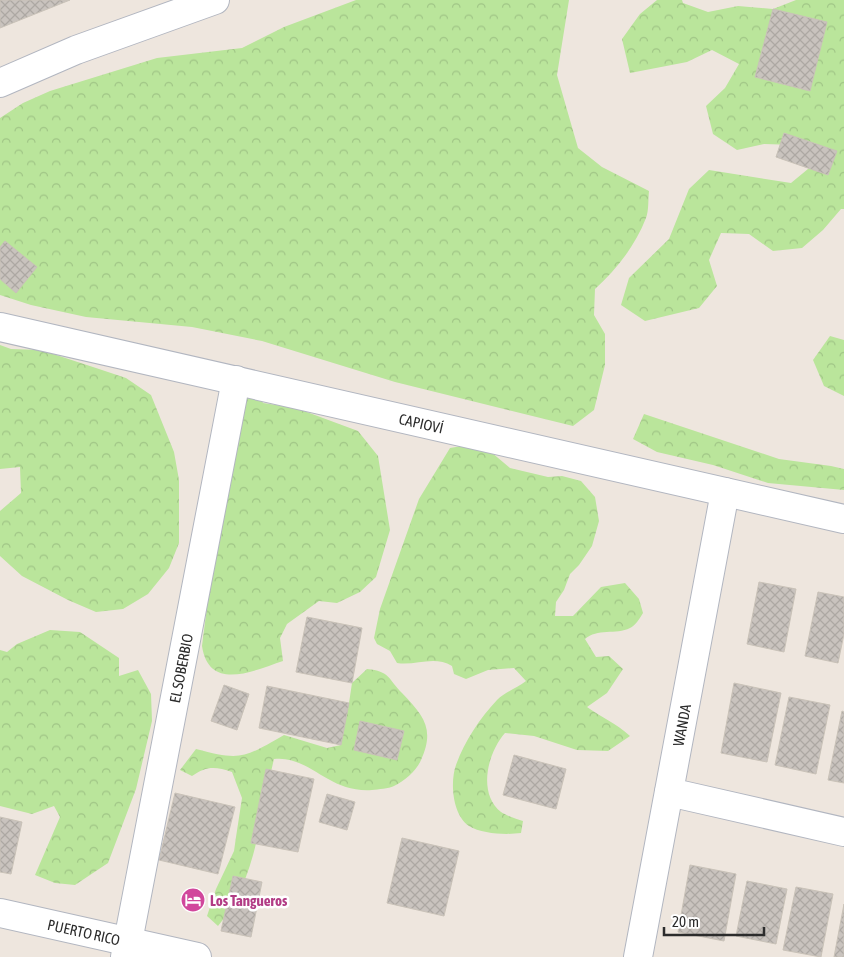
<svg xmlns="http://www.w3.org/2000/svg" width="844" height="957" font-family="'Asap Condensed',sans-serif">
	<style>
		.forest { fill: url(#forest-crowns) }
		.building { fill: url(#building-cross-hatch); stroke: #c9c2b8 }
		.lines { fill: none; stroke-linecap: round; stroke-linejoin: round }
		.minor-casing { stroke: #b2b6c0; stroke-width: 30 }
		.minor { stroke: #fff; stroke-width: 28 }
		.labels { text-anchor: middle; dominant-baseline: central; stroke-width: 5; stroke-linejoin: round; paint-order: stroke }
		.street-label { font-size: 15px; fill: #2c2c2c; stroke: #fff }
		.hotel-label { font-size: 15px; font-weight: bold; fill: #b23c85; stroke: #fff; text-anchor: start }
	</style>
	<defs>
		<pattern id="forest-crowns" width="20" height="18" patternUnits="userSpaceOnUse" patternTransform="scale(1.25)"><rect width="20" height="18" fill="#bae59b"/><path d="M2 6a3 3 0 1 1 6 0M12 15a3 3 0 1 1 6 0" fill="none" stroke="#a0c586"/></pattern>
		<pattern id="building-cross-hatch" width="8" height="8" patternUnits="userSpaceOnUse" patternTransform="scale(1.25)"><rect width="8" height="8" fill="#c9c3be"/><path d="M0 0l8 8M0 8l8-8" fill="none" stroke="#ada8a3"/></pattern>
	</defs>
	<rect width="100%" height="100%" fill="#eee6de"/>
	<g class="forest">
		<path d="M356,0h213l-12,75 21,73 24,19 47,24c-1,9 0,19 -3,27 -11,28 -29,51 -51,71l-1,26 11,19v31l-11,45 -21,16 -178,-44 -133,-41 -70,-14 -106,-10 -55,-12 -31,-10v-177l23,-15 27,-12 107,-33 85,-10 42,-21z"/>
		<polygon points="657,0 682,0 683,3 708,12 738,6 773,9 796,0 844,0 844,209 841,209 823,230 802,248 773,251 749,234 721,233 709,260 717,286 699,308 645,321 621,305 629,278 669,239 689,189 709,170 791,183 814,164 796,145 764,144 737,150 713,134 706,106 725,88 739,64 712,50 687,62 630,73 622,39 640,14"/>
		<polygon points="830,336 844,340 844,396 824,386 813,360"/>
		<polygon points="0,345 11,349 41,350 96,368 126,378 151,395 174,452 179,480 179,543 169,568 148,594 123,609 96,612 68,600 22,576 0,556 0,511 21,493 20,467 0,469"/>
		<path d="M259,393l4,10 33,5 62,23 20,25 12,74 -14,47 -16,15 -23,11 -18,-2 -32,23 -7,14 3,23c-30,10 -74,31 -81,-15l29,-228 15,-23z"/>
		<polygon points="644,414 779,459 831,466 844,469 844,490 768,483 713,465 657,452 633,439"/>
		<path d="M468,445l23,7 19,16 38,9 14,-1 19,5 14,16 4,24 -7,25 -13,19 -9,9 -6,16 -8,12 -1,14h18l28,-29 24,-4 14,16 4,14c-3,5 -8,13 -13,15 -14,7 -33,0 -45,11l11,18 13,-1 14,13 -16,24 -20,14c15,11 29,16 43,29l-22,15 -31,-1 -43,-14 -29,-3c-17,19 -28,60 -4,79 6,4 16,7 22,9l-2,12c-15,2 -39,1 -52,-7 -17,-11 -19,-45 -13,-61 8,-23 24,-47 41,-65 8,-8 20,-12 29,-19l-12,-13 -26,2 -22,9 -12,-5 -2,-8c-18,-11 -36,0 -55,-3l-7,-12 -13,-7 -3,-6 6,-29 39,-110 31,-51z"/>
		<polygon points="50,630 80,632 119,658 119,676 138,670 151,694 152,721 136,789 108,863 75,885 55,883 35,875 60,817 54,806 32,814 0,806 0,650 7,652 17,644"/>
		<path d="M367,669c23,2 21,10 35,24 22,23 33,36 19,67 -4,10 -16,21 -27,26 -6,3 -15,3 -22,4 -45,3 -62,-35 -98,-31 -14,56 -17,121 -56,167l-11,-10 9,-27 18,-38 2,-14 6,-39 -10,-26c-17,-6 -26,-6 -40,4l-12,-6 16,-21c45,12 48,9 88,-14l43,13 14,-3 2,-28 6,-14 3,-20z"/>
	</g>
	<g class="building">
		<polygon points="0,0 70,0 0,28"/>
		<polygon points="773,9 827,22 810,91 755,77"/>
		<polygon points="784,133 837,151 828,175 776,157"/>
		<polygon points="5,241 37,267 16,293 0,279 0,247"/>
		<polygon points="759,582 796,589 784,652 747,644"/>
		<polygon points="818,592 844,597 844,634 838,663 805,656"/>
		<polygon points="307,617 362,628 352,683 296,672"/>
		<polygon points="734,683 781,693 767,762 721,753"/>
		<polygon points="224,685 249,694 237,730 211,721"/>
		<polygon points="267,686 349,703 341,745 259,728"/>
		<polygon points="789,697 830,705 816,774 775,765"/>
		<polygon points="842,711 844,712 844,783 828,780"/>
		<polygon points="360,721 404,731 397,760 354,750"/>
		<polygon points="514,755 566,769 556,809 503,795"/>
		<polygon points="266,769 314,779 298,852 251,843"/>
		<polygon points="175,793 235,807 218,874 159,860"/>
		<polygon points="327,794 355,802 347,830 319,822"/>
		<polygon points="0,817 22,822 11,874 0,872"/>
		<polygon points="402,838 459,851 444,916 387,903"/>
		<polygon points="690,865 736,874 724,941 678,932"/>
		<polygon points="233,876 262,882 251,937 221,931"/>
		<polygon points="747,881 787,889 776,944 736,936"/>
		<polygon points="796,887 833,894 821,957 783,950"/>
		<polygon points="844,904 844,957 834,957"/>
	</g>
	<g class="lines">
		<defs>
			<g id="minor">
				<polyline points="0,83 76,50 215,0"/>
				<path id="s1" d="M0,327l844,192"/>
				<polyline points="669,792 844,832"/>
				<path id="s2" d="M0,913l197,44"/>
				<path id="s3" d="M125,957l111,-577"/>
				<path id="s4" d="M638,957l87,-465"/>
			</g>
		</defs>
		<use href="#minor" class="minor-casing"/>
		<use href="#minor" class="minor"/>
	</g>
	<defs>
		<symbol id="hotel-disc" viewBox="-11 -11 22 22"><circle r="9.5" fill="#d1479c" stroke="#fff"/><path d="M-6-4.5h1.5V1H6V5H4.5V3h-9V5H-6ZM-4 0a1.8 1.8 0 1 1 3.6 0ZM.5 0V-2.5h3Q6-2.5 6 0Z" fill="#fff"/></symbol>
	</defs>
	<g fill-rule="evenodd">
		<use href="#hotel-disc" x="179" y="886" width="28" height="28"/>
	</g>
	<g class="labels">
		<g class="street-label">
			<text stroke="none"><textPath href="#s1" startOffset="432">CAPIOVÍ</textPath></text>
			<text stroke="none"><textPath href="#s3" startOffset="294">EL SOBERBIO</textPath></text>
			<text stroke="none"><textPath href="#s4" startOffset="236">WANDA</textPath></text>
			<text stroke="none"><textPath href="#s2" startOffset="86">PUERTO RICO</textPath></text>
		</g>
		<g class="hotel-label">
			<text x="210" y="900">Los Tangueros</text>
		</g>
	</g>
	<path d="M664 927v8h100v-8" fill="none" stroke="#2c2c2c" stroke-width="2.5"/>
	<text x="672" y="927" font-size="15" fill="#2c2c2c" stroke="#ffffff" stroke-width="4" paint-order="stroke">20 m</text>
</svg>
